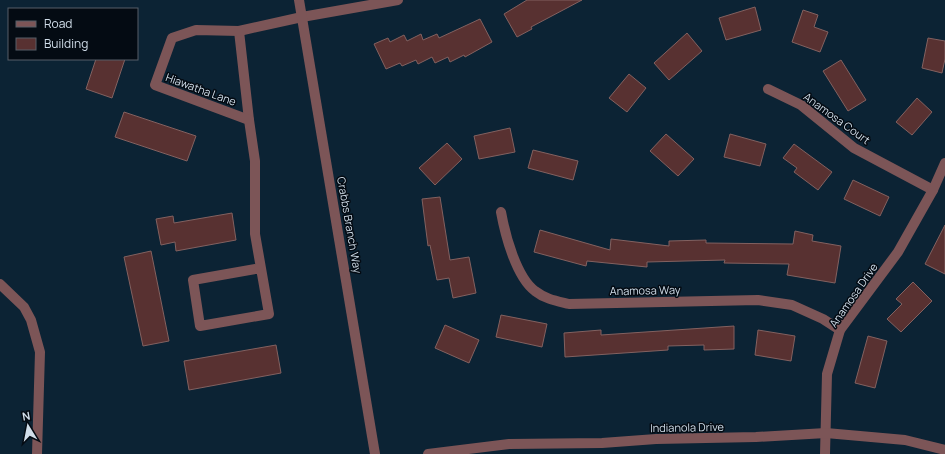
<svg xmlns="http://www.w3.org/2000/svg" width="945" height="454" font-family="Manrope,sans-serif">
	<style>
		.building { fill: #583131; stroke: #826160 }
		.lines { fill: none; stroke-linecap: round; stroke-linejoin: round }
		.minor { stroke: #7c5557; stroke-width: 10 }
		.tertiary { stroke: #7c5557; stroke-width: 10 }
		.labels { text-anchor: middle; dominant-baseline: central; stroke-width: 3; stroke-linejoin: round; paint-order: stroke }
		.street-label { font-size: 11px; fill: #d1deea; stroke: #040b13 }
	</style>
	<rect width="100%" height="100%" fill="#0c2334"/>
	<g class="building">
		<polygon points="527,0 582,0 531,27 532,29 517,37 504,14"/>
		<polygon points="755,7 761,30 726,40 719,18"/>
		<polygon points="803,10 818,15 814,27 828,32 820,52 792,42"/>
		<polygon points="480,19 492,42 465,57 464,55 450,62 448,57 435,63 432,57 418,64 416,60 402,66 400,63 386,69 374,44 388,38 390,42 404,35 407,41 421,34 423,40 437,34 439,38"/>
		<polygon points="687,33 702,51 669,80 654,63"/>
		<polygon points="928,38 945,41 945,59 942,73 922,68"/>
		<polygon points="96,59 125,59 112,98 86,89"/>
		<polygon points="841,60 866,100 848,111 823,71"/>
		<polygon points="629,74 646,88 627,112 609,98"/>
		<polygon points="917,98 932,112 912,135 896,122"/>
		<polygon points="124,112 196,136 187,161 115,137"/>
		<polygon points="510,128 515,152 479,159 474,136"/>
		<polygon points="666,134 694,159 678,176 650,151"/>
		<polygon points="730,134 766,144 760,166 724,157"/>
		<polygon points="447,143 462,159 435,185 419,168"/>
		<polygon points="794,144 832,172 818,190 794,172 797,168 783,158"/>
		<polygon points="533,150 578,161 573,180 528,168"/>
		<polygon points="853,180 889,197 880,216 844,199"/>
		<polygon points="440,197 450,260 469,257 476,293 453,298 449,278 437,280 430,245 428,246 422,199"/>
		<polygon points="232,213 236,240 176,251 175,242 161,245 156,219 173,216 174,223"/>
		<polygon points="945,225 945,274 925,264"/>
		<polygon points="540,230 610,250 611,239 669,246 669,241 706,240 706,243 793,244 795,231 813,235 812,241 841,246 835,283 787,275 789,264 724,263 725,260 647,262 647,267 587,261 586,266 534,252"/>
		<polygon points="151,251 169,341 143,346 124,257"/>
		<polygon points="913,282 932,301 901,332 887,319 902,304 896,299"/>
		<polygon points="501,315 547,324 542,347 496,337"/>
		<polygon points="445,325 479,340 469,363 435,348"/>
		<polygon points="734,326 734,349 704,350 704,345 668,346 668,350 565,357 564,333 601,330 601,335"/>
		<polygon points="758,330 795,336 791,361 755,355"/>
		<polygon points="868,336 887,341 875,388 855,383"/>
		<polygon points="276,345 281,373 189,390 184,361"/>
	</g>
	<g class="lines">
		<g class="minor">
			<polyline points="239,31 249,120"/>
			<polyline points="768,89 801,105 854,148 933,190"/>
			<path d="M501,212c4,22 15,65 34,79 10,8 22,10 34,13l189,-4 34,5 31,14 17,11"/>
			<polyline points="261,268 193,280 200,326 269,314 255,234 255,161 249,120 155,85 172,38 196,30 239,31 302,17 398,0"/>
			<polyline points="0,284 24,307 31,320 40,352 37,454"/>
			<polyline points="825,454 827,374 840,330 898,252 933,190 945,163"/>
		</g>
		<g class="tertiary">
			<polyline points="299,0 375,454"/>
			<polyline points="428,454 509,444 602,443 656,439 756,437 826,433 905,440 945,450"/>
		</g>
	</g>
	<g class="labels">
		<g class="street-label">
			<text transform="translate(201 89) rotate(20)">Hiawatha Lane</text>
			<text transform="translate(837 118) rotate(36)">Anamosa Court</text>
			<text transform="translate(350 225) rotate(80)">Crabbs Branch Way</text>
			<text transform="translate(645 290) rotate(-1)">Anamosa Way</text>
			<text transform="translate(853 295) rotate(-55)">Anamosa Drive</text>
			<text transform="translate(687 427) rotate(-1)">Indianola Drive</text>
		</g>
	</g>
	<rect x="8" y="8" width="130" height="52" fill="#040b13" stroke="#565f69"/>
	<rect x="16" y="21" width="20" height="6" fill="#7c5557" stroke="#565f69"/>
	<text x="44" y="28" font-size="12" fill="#d1deea">Road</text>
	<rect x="16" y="38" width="20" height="12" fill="#583131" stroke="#565f69"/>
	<text x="44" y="48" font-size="12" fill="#d1deea">Building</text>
	<g transform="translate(28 426) rotate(350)" stroke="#040b13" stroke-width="3" paint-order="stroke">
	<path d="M0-3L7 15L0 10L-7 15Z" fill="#d1deea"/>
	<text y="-6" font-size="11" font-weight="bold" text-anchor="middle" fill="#d1deea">N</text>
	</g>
</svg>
